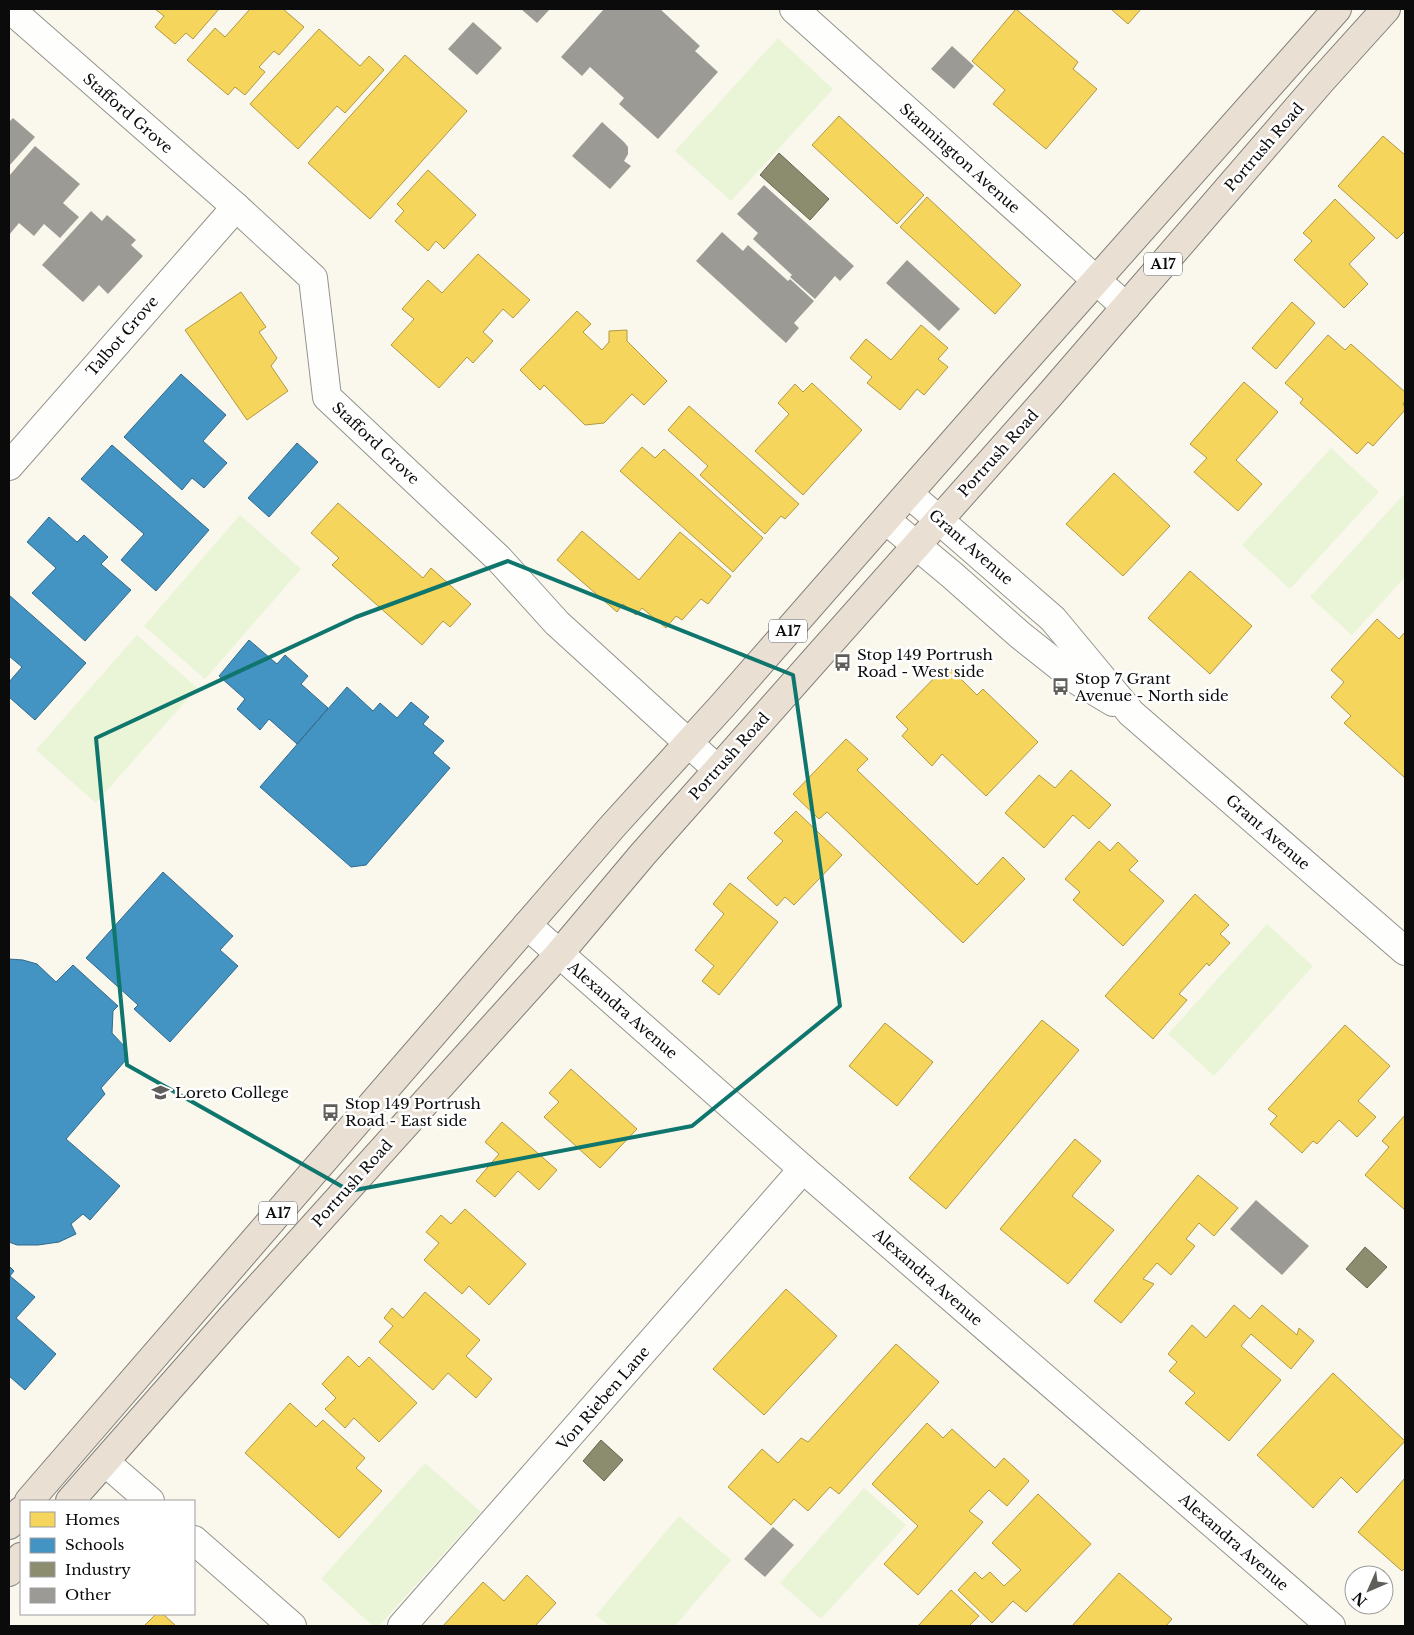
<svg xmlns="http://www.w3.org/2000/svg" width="1414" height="1635" font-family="'Libre Baskerville',serif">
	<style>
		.pitch { fill: #eaf4d6 }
		.homes { fill: #f6d55c; stroke: #b09844 }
		.schools { fill: #4393c3; stroke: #326a8c }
		.industry { fill: #8c8c6e; stroke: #656550 }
		.building { fill: #9c9a94 }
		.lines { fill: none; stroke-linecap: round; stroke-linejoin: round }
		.minor-casing { stroke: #93928d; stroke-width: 30 }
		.highway-casing { stroke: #807f7a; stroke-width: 30 }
		.minor { stroke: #fefefc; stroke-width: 28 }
		.highway { stroke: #e9dfd3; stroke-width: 28 }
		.marked { fill: none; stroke: #0f766e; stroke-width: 4; stroke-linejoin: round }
		.labels { text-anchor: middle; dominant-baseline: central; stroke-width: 5; stroke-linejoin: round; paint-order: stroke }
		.shield { fill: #fff; stroke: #545454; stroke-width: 1 }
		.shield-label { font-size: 14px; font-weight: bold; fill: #0b0b0b }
		.street-label { font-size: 15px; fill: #0b0b0b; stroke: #fff }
		.poi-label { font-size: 15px; fill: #0b0b0b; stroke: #fff; text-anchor: start }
	</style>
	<rect width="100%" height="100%" fill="#faf8ed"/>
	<g class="pitch">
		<polygon points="778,38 833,89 731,201 675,151"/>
		<polygon points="1331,448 1379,492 1290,589 1242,545"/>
		<polygon points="1405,493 1405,577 1352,635 1310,597"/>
		<polygon points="240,515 301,569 205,679 144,626"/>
		<polygon points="137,635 197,688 96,803 36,750"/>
		<polygon points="1267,924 1313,966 1214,1076 1168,1034"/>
		<polygon points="425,1463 481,1512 379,1626 373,1626 321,1579"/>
		<polygon points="864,1488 906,1525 821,1619 780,1583"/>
		<polygon points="679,1516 731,1560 675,1626 609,1626 596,1615"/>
	</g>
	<g class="homes">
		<polygon points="155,9 219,9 193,39 186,33 175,44 155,27 164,16"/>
		<polygon points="250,9 283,9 304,27 279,55 274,51 259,67 265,72 245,95 235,87 228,95 187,60 215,28 225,37"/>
		<polygon points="1016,9 1078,62 1073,69 1097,89 1046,149 993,104 1005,90 972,61"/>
		<polygon points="1111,9 1141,9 1128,24"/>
		<polygon points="319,29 360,66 369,56 384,70 345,113 337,106 298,149 250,104"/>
		<polygon points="405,55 467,111 370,219 308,163"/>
		<polygon points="839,116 924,195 897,224 812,145"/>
		<polygon points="1383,136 1405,155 1405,231 1397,239 1338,186"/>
		<polygon points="428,170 476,215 444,249 436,241 428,251 395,221 404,211 397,204"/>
		<polygon points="927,197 1021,285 995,314 900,227"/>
		<polygon points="1335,199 1375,238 1349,264 1368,284 1344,308 1294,260 1312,241 1303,233"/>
		<polygon points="478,254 530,300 513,318 503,309 483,332 493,341 473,363 467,357 439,388 391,345 414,319 402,309 428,280 442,293"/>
		<polygon points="241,292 266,327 259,332 277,358 271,366 288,391 247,420 185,330"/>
		<polygon points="1292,302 1315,323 1276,369 1252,348"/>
		<polygon points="577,311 591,324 583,332 602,350 609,342 609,331 627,330 627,341 667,381 644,405 632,394 604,423 585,425 544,385 540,390 520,370"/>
		<polygon points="921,325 948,348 938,359 948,367 924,395 917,389 900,410 867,383 872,377 850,358 866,339 891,360"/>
		<polygon points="1328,335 1345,350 1351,344 1405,392 1405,401 1403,404 1405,407 1405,410 1373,446 1368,442 1357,454 1300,403 1303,399 1285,383"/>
		<polygon points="1244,382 1278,412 1236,460 1262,484 1238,511 1194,472 1207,458 1190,444"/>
		<polygon points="812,383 862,430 803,495 755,451 789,414 778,403 795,384 803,392"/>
		<polygon points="689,406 799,504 785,519 781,516 765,534 700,475 708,466 668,430"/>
		<polygon points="642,447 655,458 664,449 763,538 733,572 620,471"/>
		<polygon points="1114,473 1170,526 1123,576 1066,524"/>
		<polygon points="338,503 423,578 431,568 471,604 450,627 443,621 422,645 332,565 339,558 311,533"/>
		<polygon points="582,531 639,580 680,532 731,576 708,604 701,599 682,620 676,616 666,628 642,608 636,615 623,604 617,612 557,560"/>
		<polygon points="1190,571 1252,626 1210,674 1148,618"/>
		<polygon points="1377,619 1399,639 1405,632 1405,778 1344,723 1351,716 1331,697 1344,682 1331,670"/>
		<polygon points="947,665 977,695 983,689 1038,742 986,796 942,754 932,766 902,736 908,729 896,717"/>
		<polygon points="846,739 868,759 857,770 977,885 1003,857 1025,879 963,943 827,812 819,819 793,794"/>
		<polygon points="1071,770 1111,805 1089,829 1073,815 1044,848 1005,813 1039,775 1055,788"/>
		<polygon points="796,811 842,855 794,905 785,897 777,906 747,878 783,841 774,833"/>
		<polygon points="1099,841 1110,851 1118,842 1138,861 1129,870 1164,901 1123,946 1073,900 1080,892 1065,879"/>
		<polygon points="730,883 778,922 719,995 702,981 714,966 695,950 724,914 713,904"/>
		<polygon points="1195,894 1229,925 1220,934 1230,943 1209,966 1207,963 1179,994 1187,1000 1153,1039 1105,996"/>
		<polygon points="1042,1020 1079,1050 946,1209 909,1178"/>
		<polygon points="885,1023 933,1062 897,1106 849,1066"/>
		<polygon points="1345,1025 1390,1066 1358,1101 1376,1117 1357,1137 1339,1120 1317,1144 1313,1141 1302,1153 1270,1124 1277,1116 1268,1109"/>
		<polygon points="571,1069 637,1129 600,1168 544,1117 559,1102 549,1093"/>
		<polygon points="1405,1115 1405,1210 1365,1175 1389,1147 1382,1141"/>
		<polygon points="502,1122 557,1170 539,1190 518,1171 495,1197 476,1181 499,1154 485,1142"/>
		<polygon points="1075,1139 1101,1161 1072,1196 1114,1230 1068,1284 1000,1229"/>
		<polygon points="1198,1175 1238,1208 1214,1236 1199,1223 1186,1239 1195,1246 1171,1275 1157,1263 1143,1279 1154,1284 1121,1323 1094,1301"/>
		<polygon points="465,1209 526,1264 489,1305 469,1286 462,1294 424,1260 439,1243 426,1232 441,1215 451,1224"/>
		<polygon points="786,1289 837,1336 764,1415 713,1369"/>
		<polygon points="425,1292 480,1340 466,1356 492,1379 476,1398 448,1373 433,1390 379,1342 393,1326 384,1318 392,1308 403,1318"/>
		<polygon points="1234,1305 1250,1319 1262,1305 1297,1335 1299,1328 1314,1341 1291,1369 1251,1334 1241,1346 1281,1380 1229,1441 1185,1403 1195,1393 1169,1371 1177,1362 1168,1354 1192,1325 1206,1338"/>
		<polygon points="896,1344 939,1382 839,1494 830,1487 808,1511 794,1499 771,1525 728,1487 762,1449 778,1463 801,1438 808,1442"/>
		<polygon points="348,1356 359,1367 369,1357 417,1403 379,1442 354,1418 345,1428 325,1409 336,1398 322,1384"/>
		<polygon points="1333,1373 1405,1441 1357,1493 1341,1477 1313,1508 1257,1455"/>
		<polygon points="290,1403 316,1427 323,1420 365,1458 356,1468 382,1491 339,1538 245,1453"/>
		<polygon points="927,1423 943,1438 952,1429 995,1468 1004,1458 1029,1481 1007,1506 989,1490 969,1511 983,1522 918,1595 884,1564 918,1526 872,1484"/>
		<polygon points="1405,1478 1405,1568 1402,1571 1358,1532"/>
		<polygon points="1038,1494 1091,1544 1026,1612 1013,1601 992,1623 958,1590 975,1572 982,1579 990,1572 1004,1586 1021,1570 992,1543"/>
		<polygon points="1119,1573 1172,1619 1166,1626 1072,1626"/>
		<polygon points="527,1575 556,1603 535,1626 443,1626 483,1582 504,1601"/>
		<polygon points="951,1590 979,1616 969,1626 918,1626"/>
		<polygon points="156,1614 163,1614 176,1626 144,1626"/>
	</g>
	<g class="schools">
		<polygon points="181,374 226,415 203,441 227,463 204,488 192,478 182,490 124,437"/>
		<polygon points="297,443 318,462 269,517 248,498"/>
		<polygon points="112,445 209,530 156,591 121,560 144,534 81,479"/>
		<polygon points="49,517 77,542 84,535 108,557 101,564 131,590 85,641 32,593 56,568 27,542"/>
		<polygon points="9,595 86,663 35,720 9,697 9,682 22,667 9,656"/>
		<polygon points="249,640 277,664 285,655 308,676 301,684 328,708 297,744 269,719 260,730 237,709 245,699 219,676"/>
		<polygon points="347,687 373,711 380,703 397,718 411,702 429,717 423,724 444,741 433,753 450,768 366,865 351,867 260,787"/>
		<polygon points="163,872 233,936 220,950 238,966 170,1042 134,1009 138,1005 86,958"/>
		<polygon points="9,959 23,960 37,964 56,982 73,965 118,1006 113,1011 112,1033 125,1047 126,1060 101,1088 105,1094 66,1139 120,1186 90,1220 83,1214 71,1224 76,1234 59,1242 38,1245 17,1245 9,1242"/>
		<polygon points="9,1266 14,1271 10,1276 35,1297 16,1318 56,1354 25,1390 9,1376"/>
	</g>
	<g class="industry">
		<polygon points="779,153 829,199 810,220 760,175"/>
		<polygon points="1365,1247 1387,1267 1367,1288 1346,1269"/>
		<polygon points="601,1440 623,1460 604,1481 583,1461"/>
	</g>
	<g class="building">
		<polygon points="521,9 550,9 537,23"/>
		<polygon points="604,9 660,9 700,46 695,51 718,72 658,139 619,104 624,98 590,67 582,76 561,57"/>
		<polygon points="473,22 502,48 477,75 448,49"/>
		<polygon points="952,46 974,66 954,89 931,69"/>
		<polygon points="13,118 35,137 9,166 9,122"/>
		<polygon points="602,122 624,142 628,147 628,154 624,161 631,166 610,189 572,156"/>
		<polygon points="35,146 80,184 63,203 79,217 60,238 44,224 34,236 19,223 9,235 9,176"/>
		<polygon points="764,185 854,266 840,281 835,276 815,299 790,277 792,275 753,239 758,233 737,214"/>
		<polygon points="91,211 102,221 107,215 136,240 131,245 143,256 108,294 99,285 83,302 42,265"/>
		<polygon points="722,232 743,251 748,245 788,281 790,279 814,301 794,323 799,328 786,343 696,261"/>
		<polygon points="907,260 960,309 939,331 886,283"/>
		<polygon points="1256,1200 1309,1246 1282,1275 1230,1229"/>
		<polygon points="773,1527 794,1545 765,1577 744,1559"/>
	</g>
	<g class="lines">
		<defs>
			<g id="minor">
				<polyline points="10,9 236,207 313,278 327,397 499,559 557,623 717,769"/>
				<polyline points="794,9 1126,307"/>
				<polyline points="9,466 236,207"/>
				<polyline points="909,494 1053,619 1131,713 1405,951"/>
				<polyline points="886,520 952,575 1020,635 1078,681 1113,702"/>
				<polyline points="527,925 803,1169 1331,1626"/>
				<polyline points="105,1462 150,1501"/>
				<polyline points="194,1540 292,1626"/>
				<polyline points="402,1626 803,1169"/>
			</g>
			<g id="highway">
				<polyline points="29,1501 612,827 723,705 1013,374 1337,9"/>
				<polyline points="70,1501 232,1317 559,954 643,854 1048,397 1321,81 1386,9"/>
				<polyline points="9,1525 21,1511"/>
				<polyline points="9,1572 21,1557"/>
			</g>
		</defs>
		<use href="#minor" class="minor-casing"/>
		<use href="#highway" class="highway-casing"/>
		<use href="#minor" class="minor"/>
		<use href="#highway" class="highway"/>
	</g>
	<path class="marked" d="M508,561l285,114 47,331 -148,120 -342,65 -223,-126 -31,-327 260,-121z"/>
	<defs>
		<symbol id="bus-bare" viewBox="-9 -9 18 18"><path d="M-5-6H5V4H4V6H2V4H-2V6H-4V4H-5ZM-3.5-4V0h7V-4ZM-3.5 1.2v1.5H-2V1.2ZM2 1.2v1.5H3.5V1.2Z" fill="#5f5e5a" stroke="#fff" stroke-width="2.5" paint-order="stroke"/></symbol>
		<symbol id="university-bare" viewBox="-9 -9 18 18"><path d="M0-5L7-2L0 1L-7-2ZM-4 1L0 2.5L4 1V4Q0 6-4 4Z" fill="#5f5e5a" stroke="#fff" stroke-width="2.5" paint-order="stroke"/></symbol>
	</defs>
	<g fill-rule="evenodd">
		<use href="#bus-bare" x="830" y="650" width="25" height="25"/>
		<use href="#bus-bare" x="1048" y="674" width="25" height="25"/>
		<use href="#university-bare" x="148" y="1080" width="25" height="25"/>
		<use href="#bus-bare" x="318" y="1100" width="25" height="25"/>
	</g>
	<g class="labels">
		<g class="shield">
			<rect x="1144" y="252.5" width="38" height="23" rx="4"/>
			<rect x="769" y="619.5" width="38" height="23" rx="4"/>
			<rect x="259" y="1201.5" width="38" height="23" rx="4"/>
		</g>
		<g class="shield-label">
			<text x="1163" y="264">A17</text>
			<text x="788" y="631">A17</text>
			<text x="278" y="1213">A17</text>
		</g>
		<g class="street-label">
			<text transform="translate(128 113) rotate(41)">Stafford Grove</text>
			<text transform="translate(1264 147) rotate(-49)">Portrush Road</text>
			<text transform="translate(960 158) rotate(42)">Stannington Avenue</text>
			<text transform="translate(122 336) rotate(-49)">Talbot Grove</text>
			<text transform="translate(376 443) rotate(43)">Stafford Grove</text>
			<text transform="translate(998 453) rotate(-48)">Portrush Road</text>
			<text transform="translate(971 547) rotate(41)">Grant Avenue</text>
			<text transform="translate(729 756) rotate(-48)">Portrush Road</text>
			<text transform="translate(1268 832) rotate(41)">Grant Avenue</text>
			<text transform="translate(623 1010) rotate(41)">Alexandra Avenue</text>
			<text transform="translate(352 1183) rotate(-48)">Portrush Road</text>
			<text transform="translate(928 1277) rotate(41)">Alexandra Avenue</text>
			<text transform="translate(603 1398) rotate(-49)">Von Rieben Lane</text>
			<text transform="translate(1234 1542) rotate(41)">Alexandra Avenue</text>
		</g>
		<g class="poi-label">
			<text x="857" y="654">Stop 149 Portrush<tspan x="857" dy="17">Road - West side</tspan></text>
			<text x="1075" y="678">Stop 7 Grant<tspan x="1075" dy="17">Avenue - North side</tspan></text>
			<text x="175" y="1092">Loreto College</text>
			<text x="345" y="1103">Stop 149 Portrush<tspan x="345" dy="17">Road - East side</tspan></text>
		</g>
	</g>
	<rect width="1414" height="1635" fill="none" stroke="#0b0b0b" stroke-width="20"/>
	<rect x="20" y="1500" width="175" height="115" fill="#ffffff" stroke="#9d9d9d"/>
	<rect x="30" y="1512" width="25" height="15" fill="#f6d55c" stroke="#9d9d9d"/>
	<text x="65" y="1525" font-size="15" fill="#0b0b0b">Homes</text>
	<rect x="30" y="1538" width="25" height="15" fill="#4393c3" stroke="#9d9d9d"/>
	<text x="65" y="1550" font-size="15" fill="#0b0b0b">Schools</text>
	<rect x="30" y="1562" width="25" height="15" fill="#8c8c6e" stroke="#9d9d9d"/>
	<text x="65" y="1575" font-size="15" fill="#0b0b0b">Industry</text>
	<rect x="30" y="1588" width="25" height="15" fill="#9c9a94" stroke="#9d9d9d"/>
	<text x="65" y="1600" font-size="15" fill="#0b0b0b">Other</text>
	<g transform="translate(1369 1590) rotate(225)"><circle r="24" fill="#ffffff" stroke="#9d9d9d"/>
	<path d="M0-4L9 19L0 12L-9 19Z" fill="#5f5e5a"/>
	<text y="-8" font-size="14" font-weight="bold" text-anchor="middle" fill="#0b0b0b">N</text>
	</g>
</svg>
